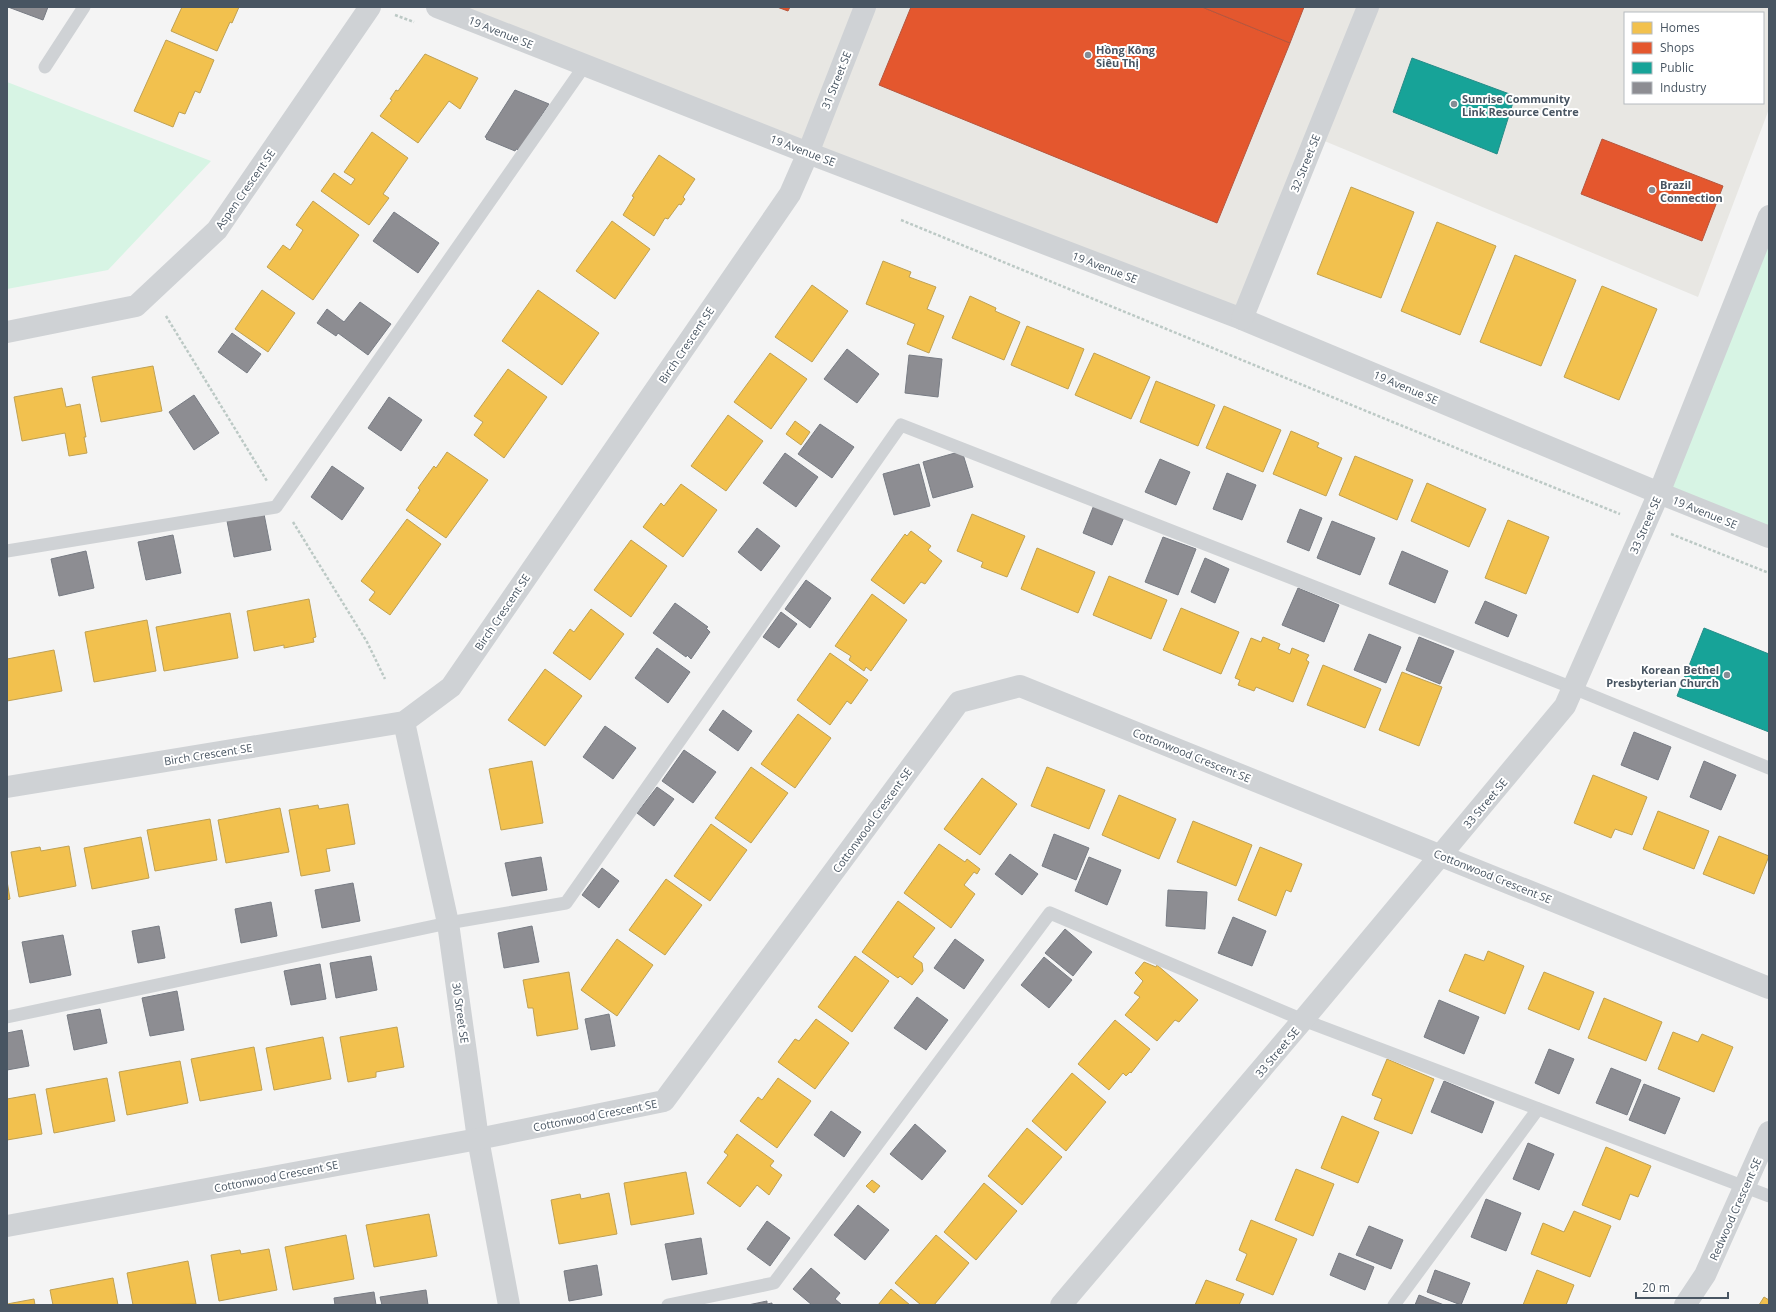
<svg xmlns="http://www.w3.org/2000/svg" width="1776" height="1312" font-family="'Open Sans',sans-serif">
	<style>
		.commercial { fill: #e8e7e3; fill-rule: evenodd }
		.green { fill: #d7f4e4 }
		.homes { fill: #f2c14e; stroke: #bfa154 }
		.shops { fill: #e4572e; stroke: #b5563e }
		.public { fill: #17a398; stroke: #268c88 }
		.industry { fill: #8d8d92; stroke: #787c84 }
		.lines { fill: none; stroke-linecap: round; stroke-linejoin: round }
		.path { stroke: #bcc9c5; stroke-width: 2.5; stroke-dasharray: 3 2; stroke-linecap: butt }
		.lane { stroke: #cfd2d5; stroke-width: 13 }
		.street { stroke: #cfd2d5; stroke-width: 22 }
		.poi-dot { fill: #848d95; stroke: #fff; stroke-width: 1.5 }
		.labels { text-anchor: middle; dominant-baseline: central; stroke-width: 4; stroke-linejoin: round; paint-order: stroke }
		.street-label { font-size: 11px; fill: #485562; stroke: #fff }
		.poi-label { font-size: 11px; font-weight: bold; fill: #485562; stroke: #fff; text-anchor: start }
	</style>
	<rect width="100%" height="100%" fill="#f4f4f4"/>
	<path class="commercial" d="M437,7h1332v102l-71,188 -383,-160 -73,182zM1625,13h138v90h-138z"/>
	<g class="green">
		<polygon points="7,82 211,161 108,270 7,289"/>
		<polygon points="1769,217 1769,537 1659,493"/>
	</g>
	<g class="homes">
		<polygon points="182,7 239,7 232,23 230,22 217,51 171,31"/>
		<polygon points="166,40 214,60 200,93 195,91 185,114 179,112 173,127 134,111"/>
		<polygon points="425,54 478,78 460,109 449,101 418,143 380,116 392,100 390,99 396,90 398,91"/>
		<polygon points="372,132 408,158 383,194 389,198 369,225 321,191 334,173 351,185 355,179 344,172"/>
		<polygon points="659,155 695,179 683,197 685,199 681,205 679,204 668,219 665,218 654,236 623,215 634,197 632,196"/>
		<polygon points="1351,187 1414,212 1381,298 1317,274"/>
		<polygon points="313,201 359,235 313,300 267,267 283,245 290,250 303,230 296,225"/>
		<polygon points="612,221 650,249 615,299 576,271"/>
		<polygon points="1437,222 1496,246 1460,335 1401,311"/>
		<polygon points="1515,255 1576,280 1541,366 1480,342"/>
		<polygon points="883,261 911,272 909,277 936,287 927,309 944,316 929,353 907,344 915,324 866,304"/>
		<polygon points="812,285 848,311 812,362 775,337"/>
		<polygon points="1602,286 1657,309 1619,400 1564,377"/>
		<polygon points="262,290 295,313 268,352 235,329"/>
		<polygon points="538,290 599,333 562,385 502,341"/>
		<polygon points="970,296 996,308 995,311 1020,322 1004,360 952,338"/>
		<polygon points="1027,326 1084,349 1068,389 1011,365"/>
		<polygon points="770,353 807,379 771,429 734,402"/>
		<polygon points="1094,353 1150,377 1131,419 1075,395"/>
		<polygon points="153,366 162,411 101,422 92,377"/>
		<polygon points="508,369 547,397 504,458 474,435 483,422 474,416"/>
		<polygon points="1156,381 1215,405 1198,446 1140,422"/>
		<polygon points="62,388 66,407 80,404 86,437 84,437 87,453 69,456 65,433 22,441 14,397"/>
		<polygon points="1224,406 1281,430 1263,472 1206,448"/>
		<polygon points="728,415 763,441 726,491 691,466"/>
		<polygon points="795,421 810,432 801,445 786,434"/>
		<polygon points="1291,431 1319,443 1317,447 1342,458 1326,496 1273,474"/>
		<polygon points="447,452 488,480 446,538 406,510 420,490 418,488 434,466 436,468"/>
		<polygon points="1355,456 1413,480 1397,520 1339,495"/>
		<polygon points="1427,483 1486,509 1469,547 1411,521"/>
		<polygon points="681,484 717,510 683,557 643,527 661,503 664,506"/>
		<polygon points="972,514 1025,536 1007,577 981,567 983,562 957,551"/>
		<polygon points="407,519 441,544 390,615 369,600 375,592 361,581"/>
		<polygon points="1508,520 1549,537 1526,594 1485,578"/>
		<polygon points="911,531 931,546 928,550 942,561 925,584 921,582 904,604 871,580 905,534 907,536"/>
		<polygon points="631,540 667,566 631,617 594,590"/>
		<polygon points="1037,548 1095,572 1078,613 1021,589"/>
		<polygon points="1109,576 1167,600 1151,639 1093,615"/>
		<polygon points="872,594 907,620 871,671 866,667 864,671 849,660 851,656 835,646"/>
		<polygon points="309,599 316,637 313,638 314,642 284,648 284,645 254,651 247,611"/>
		<polygon points="1181,608 1239,632 1221,674 1163,650"/>
		<polygon points="591,609 624,634 590,680 553,653 570,629 574,632"/>
		<polygon points="230,613 238,658 164,671 156,627"/>
		<polygon points="147,620 156,671 94,682 85,632"/>
		<polygon points="1263,637 1280,644 1278,649 1290,654 1292,648 1309,655 1306,660 1309,662 1293,702 1256,687 1254,691 1238,685 1240,680 1235,678 1251,638 1261,642"/>
		<polygon points="54,650 62,691 7,701 7,659"/>
		<polygon points="830,653 868,680 851,704 847,701 830,725 797,700"/>
		<polygon points="1323,665 1381,689 1365,728 1307,705"/>
		<polygon points="545,669 582,696 545,746 508,720"/>
		<polygon points="1402,672 1442,687 1419,746 1379,730"/>
		<polygon points="798,714 831,738 795,788 761,764"/>
		<polygon points="532,761 543,823 501,830 489,769"/>
		<polygon points="751,767 788,793 751,843 715,818"/>
		<polygon points="1047,767 1105,790 1089,829 1031,806"/>
		<polygon points="1593,775 1647,797 1632,835 1615,829 1611,838 1574,823"/>
		<polygon points="982,778 1017,804 980,855 944,829"/>
		<polygon points="1119,795 1176,819 1159,859 1102,835"/>
		<polygon points="348,804 355,844 326,849 330,871 301,876 289,810 318,805 319,809"/>
		<polygon points="280,808 289,852 226,863 218,820"/>
		<polygon points="1658,811 1709,831 1694,869 1643,849"/>
		<polygon points="210,819 217,860 155,871 147,830"/>
		<polygon points="1193,821 1252,845 1236,886 1177,862"/>
		<polygon points="711,824 747,850 710,901 674,876"/>
		<polygon points="1719,836 1769,856 1754,894 1703,874"/>
		<polygon points="141,837 149,878 92,889 84,848"/>
		<polygon points="939,844 965,862 967,859 980,869 977,874 974,872 964,885 975,894 951,928 904,893"/>
		<polygon points="69,846 76,886 19,897 11,852 40,847 41,851"/>
		<polygon points="1260,847 1302,864 1291,892 1286,890 1276,916 1238,900"/>
		<polygon points="666,879 702,905 665,955 629,930"/>
		<polygon points="7,881 10,899 7,900"/>
		<polygon points="898,901 935,928 913,957 922,963 923,971 912,985 900,976 898,978 862,952"/>
		<polygon points="617,939 653,965 617,1016 581,990"/>
		<polygon points="1488,951 1524,966 1505,1014 1449,991 1465,954 1484,961"/>
		<polygon points="855,956 889,981 852,1032 818,1007"/>
		<polygon points="1144,962 1156,967 1157,965 1198,1000 1179,1022 1175,1020 1157,1041 1125,1015 1140,997 1134,993 1143,981 1135,973"/>
		<polygon points="569,972 578,1029 537,1036 533,1008 528,1008 523,980"/>
		<polygon points="1544,972 1594,992 1579,1030 1528,1009"/>
		<polygon points="1604,998 1662,1022 1646,1061 1588,1038"/>
		<polygon points="816,1019 849,1043 815,1089 778,1062 795,1039 799,1041"/>
		<polygon points="1115,1020 1150,1049 1131,1073 1130,1072 1126,1076 1123,1073 1109,1090 1078,1064"/>
		<polygon points="397,1027 404,1067 376,1072 376,1077 348,1082 340,1037"/>
		<polygon points="1673,1032 1698,1042 1702,1034 1733,1047 1714,1092 1658,1069"/>
		<polygon points="323,1037 331,1079 274,1090 266,1048"/>
		<polygon points="254,1047 262,1090 200,1101 191,1059"/>
		<polygon points="1387,1059 1434,1079 1412,1134 1374,1119 1382,1099 1372,1095"/>
		<polygon points="180,1061 188,1103 127,1115 119,1072"/>
		<polygon points="1072,1073 1106,1102 1066,1151 1032,1121"/>
		<polygon points="107,1078 115,1121 54,1133 46,1089"/>
		<polygon points="778,1078 811,1101 777,1148 740,1121 758,1097 762,1100"/>
		<polygon points="35,1094 42,1134 7,1140 7,1099"/>
		<polygon points="1342,1116 1379,1132 1358,1183 1321,1168"/>
		<polygon points="1027,1128 1062,1157 1022,1205 988,1176"/>
		<polygon points="737,1134 774,1161 770,1166 782,1175 769,1195 757,1185 740,1207 707,1183 728,1155 724,1152"/>
		<polygon points="1606,1147 1651,1166 1638,1197 1630,1194 1620,1220 1582,1205"/>
		<polygon points="1296,1169 1334,1184 1313,1236 1275,1220"/>
		<polygon points="686,1172 694,1214 631,1225 624,1183"/>
		<polygon points="872,1180 880,1186 874,1193 866,1186"/>
		<polygon points="984,1183 1017,1211 976,1260 944,1232"/>
		<polygon points="609,1193 617,1234 559,1244 551,1200 580,1194 581,1199"/>
		<polygon points="1574,1211 1611,1226 1590,1277 1531,1254 1543,1223 1564,1232"/>
		<polygon points="429,1214 437,1256 374,1267 366,1225"/>
		<polygon points="1251,1220 1297,1239 1273,1295 1236,1280 1247,1254 1239,1250"/>
		<polygon points="346,1235 354,1279 293,1290 285,1247"/>
		<polygon points="936,1235 969,1263 934,1305 921,1305 895,1283"/>
		<polygon points="269,1249 277,1290 219,1301 211,1255 240,1250 241,1254"/>
		<polygon points="188,1261 196,1304 133,1305 127,1273"/>
		<polygon points="1537,1270 1574,1285 1566,1305 1523,1305"/>
		<polygon points="113,1278 118,1305 53,1305 50,1290"/>
		<polygon points="1206,1280 1244,1294 1239,1305 1195,1305"/>
		<polygon points="891,1289 910,1305 878,1305"/>
		<polygon points="1764,1297 1769,1300 1769,1305 1759,1305"/>
		<polygon points="34,1299 35,1305 7,1305 7,1304"/>
	</g>
	<g class="shops">
		<polygon points="777,7 790,7 788,11"/>
		<polygon points="911,7 1202,7 1290,43 1217,223 879,85"/>
		<polygon points="1202,7 1304,7 1290,43"/>
		<polygon points="1602,139 1723,186 1702,241 1581,194"/>
	</g>
	<g class="public">
		<polygon points="1412,58 1515,96 1497,154 1393,112"/>
		<polygon points="1704,628 1769,654 1769,732 1677,696"/>
	</g>
	<g class="industry">
		<polygon points="8,7 48,7 43,20"/>
		<polygon points="515,90 549,104 519,150 516,149 515,151 486,139 487,138 485,137"/>
		<polygon points="394,212 439,243 418,273 373,241"/>
		<polygon points="360,302 391,324 368,355 338,333 336,336 317,323 327,309 344,322"/>
		<polygon points="232,333 261,354 247,373 218,352"/>
		<polygon points="847,349 879,374 857,403 824,379"/>
		<polygon points="909,355 942,359 938,397 905,393"/>
		<polygon points="194,395 219,433 194,450 169,412"/>
		<polygon points="389,397 422,420 401,451 368,428"/>
		<polygon points="820,424 854,447 832,478 798,454"/>
		<polygon points="962,451 973,487 933,498 923,462"/>
		<polygon points="785,453 818,477 796,507 763,483"/>
		<polygon points="1160,459 1190,472 1176,505 1145,492"/>
		<polygon points="919,464 930,506 894,515 883,474"/>
		<polygon points="332,466 364,488 342,520 311,497"/>
		<polygon points="1227,473 1256,485 1242,520 1213,509"/>
		<polygon points="1094,505 1124,517 1112,545 1083,533"/>
		<polygon points="1300,509 1322,518 1309,551 1287,542"/>
		<polygon points="264,514 271,550 234,557 227,521"/>
		<polygon points="1332,521 1375,538 1360,575 1317,558"/>
		<polygon points="757,528 780,546 761,571 738,552"/>
		<polygon points="173,535 181,573 146,580 138,542"/>
		<polygon points="1163,537 1196,549 1178,595 1145,582"/>
		<polygon points="86,551 94,588 59,596 51,559"/>
		<polygon points="1402,551 1448,571 1435,603 1389,584"/>
		<polygon points="1205,558 1229,569 1215,603 1191,592"/>
		<polygon points="806,580 831,598 810,628 785,609"/>
		<polygon points="1298,588 1339,605 1324,642 1282,625"/>
		<polygon points="1485,601 1517,615 1508,637 1475,623"/>
		<polygon points="675,603 708,627 706,628 710,632 691,659 687,655 686,657 653,633"/>
		<polygon points="781,612 797,624 779,648 763,637"/>
		<polygon points="1369,634 1401,647 1386,683 1354,670"/>
		<polygon points="1419,637 1454,651 1440,684 1406,670"/>
		<polygon points="657,648 690,672 668,703 635,678"/>
		<polygon points="723,710 752,731 738,751 709,730"/>
		<polygon points="605,726 636,748 613,779 583,757"/>
		<polygon points="1634,732 1671,747 1658,780 1621,765"/>
		<polygon points="684,750 716,772 693,803 662,781"/>
		<polygon points="1704,761 1736,775 1721,810 1690,797"/>
		<polygon points="657,787 674,799 654,826 637,813"/>
		<polygon points="1054,834 1089,848 1076,880 1042,866"/>
		<polygon points="1010,854 1038,874 1022,895 995,874"/>
		<polygon points="541,857 547,890 512,896 505,863"/>
		<polygon points="1089,857 1121,870 1107,905 1075,891"/>
		<polygon points="602,868 619,881 599,908 582,895"/>
		<polygon points="353,883 360,921 322,928 315,890"/>
		<polygon points="1168,890 1207,892 1205,929 1166,926"/>
		<polygon points="271,902 277,936 241,943 235,909"/>
		<polygon points="1233,917 1266,931 1252,966 1218,953"/>
		<polygon points="159,926 165,958 138,963 132,931"/>
		<polygon points="532,926 539,962 504,968 498,933"/>
		<polygon points="1065,929 1092,952 1073,976 1045,953"/>
		<polygon points="63,935 71,975 30,983 22,942"/>
		<polygon points="955,939 984,960 964,989 934,968"/>
		<polygon points="371,956 377,990 336,998 330,963"/>
		<polygon points="1044,957 1072,980 1049,1008 1021,985"/>
		<polygon points="320,964 326,999 291,1005 284,971"/>
		<polygon points="177,991 184,1030 150,1036 142,998"/>
		<polygon points="917,997 948,1020 926,1050 894,1028"/>
		<polygon points="1439,1000 1479,1017 1464,1054 1424,1037"/>
		<polygon points="100,1009 107,1043 74,1050 67,1015"/>
		<polygon points="609,1014 615,1046 591,1050 585,1019"/>
		<polygon points="22,1030 29,1066 7,1070 7,1033"/>
		<polygon points="1549,1049 1574,1059 1559,1094 1535,1083"/>
		<polygon points="1611,1068 1641,1080 1627,1115 1596,1103"/>
		<polygon points="1444,1081 1494,1102 1482,1133 1431,1112"/>
		<polygon points="1644,1084 1680,1098 1665,1134 1629,1120"/>
		<polygon points="831,1111 861,1132 844,1157 814,1135"/>
		<polygon points="915,1124 946,1151 922,1180 890,1154"/>
		<polygon points="1528,1143 1554,1154 1539,1190 1513,1179"/>
		<polygon points="1486,1199 1521,1213 1506,1251 1471,1237"/>
		<polygon points="858,1205 889,1230 865,1260 834,1235"/>
		<polygon points="767,1221 790,1238 770,1266 747,1249"/>
		<polygon points="1369,1226 1403,1240 1391,1269 1356,1255"/>
		<polygon points="701,1238 707,1274 672,1280 665,1244"/>
		<polygon points="1339,1253 1374,1267 1365,1290 1330,1275"/>
		<polygon points="597,1265 602,1295 569,1301 564,1271"/>
		<polygon points="811,1268 840,1293 835,1299 842,1305 812,1305 793,1289"/>
		<polygon points="1435,1270 1470,1283 1461,1305 1427,1292"/>
		<polygon points="426,1290 428,1305 382,1305 380,1297"/>
		<polygon points="374,1292 376,1305 335,1305 334,1298"/>
		<polygon points="1419,1295 1444,1305 1415,1305"/>
		<polygon points="767,1301 767,1304 772,1303 772,1305 748,1305"/>
	</g>
	<g class="lines">
		<g class="path">
			<polyline points="395,15 414,22"/>
			<polyline points="901,220 1483,459 1620,514"/>
			<polyline points="166,316 267,481"/>
			<polyline points="293,522 367,642 385,679"/>
			<polyline points="1671,534 1769,573"/>
		</g>
		<g class="lane">
			<polyline points="45,67 84,7"/>
			<polyline points="7,551 276,507 585,65"/>
			<polyline points="7,1017 448,923 566,903 901,425 1573,688 1769,768"/>
			<polyline points="668,1305 774,1283 1050,913 1303,1020 1769,1196"/>
			<polyline points="1394,1305 1538,1109"/>
		</g>
		<g class="street">
			<polyline points="437,7 808,153 1242,319 1659,493 1769,537"/>
			<polyline points="1242,319 1368,7"/>
			<polyline points="7,332 136,306 217,230 370,7"/>
			<polyline points="404,722 448,923 478,1139 509,1305"/>
			<polyline points="7,787 404,722 451,687 790,194 808,153 865,7"/>
			<polyline points="7,1226 478,1139 664,1101 959,702 1020,686 1769,988"/>
			<polyline points="1061,1305 1303,1020 1565,706 1659,493 1769,216"/>
			<polyline points="1685,1305 1705,1275 1769,1132"/>
		</g>
	</g>
	<g class="poi-dot">
		<circle cx="1088" cy="55" r="4"/>
		<circle cx="1454" cy="104" r="4"/>
		<circle cx="1652" cy="190" r="4"/>
		<circle cx="1727" cy="675" r="4"/>
	</g>
	<g class="labels">
		<g class="street-label">
			<text transform="translate(501 32) rotate(22)">19 Avenue SE</text>
			<text transform="translate(836 80) rotate(-68)">31 Street SE</text>
			<text transform="translate(803 150) rotate(21)">19 Avenue SE</text>
			<text transform="translate(1305 163) rotate(-68)">32 Street SE</text>
			<text transform="translate(245 189) rotate(-55)">Aspen Crescent SE</text>
			<text transform="translate(1105 267) rotate(21)">19 Avenue SE</text>
			<text transform="translate(686 345) rotate(-56)">Birch Crescent SE</text>
			<text transform="translate(1406 387) rotate(23)">19 Avenue SE</text>
			<text transform="translate(1705 512) rotate(22)">19 Avenue SE</text>
			<text transform="translate(1645 525) rotate(-66)">33 Street SE</text>
			<text transform="translate(502 612) rotate(-56)">Birch Crescent SE</text>
			<text transform="translate(208 754) rotate(-9)">Birch Crescent SE</text>
			<text transform="translate(1192 755) rotate(22)">Cottonwood Crescent SE</text>
			<text transform="translate(1485 803) rotate(-50)">33 Street SE</text>
			<text transform="translate(872 820) rotate(-54)">Cottonwood Crescent SE</text>
			<text transform="translate(1493 876) rotate(22)">Cottonwood Crescent SE</text>
			<text transform="translate(461 1013) rotate(82)">30 Street SE</text>
			<text transform="translate(1277 1052) rotate(-50)">33 Street SE</text>
			<text transform="translate(595 1115) rotate(-11)">Cottonwood Crescent SE</text>
			<text transform="translate(276 1176) rotate(-11)">Cottonwood Crescent SE</text>
			<text transform="translate(1735 1209) rotate(-66)">Redwood Crescent SE</text>
		</g>
		<g class="poi-label">
			<text x="1096" y="49">Hồng Kông<tspan x="1096" dy="13">Siêu Thị</tspan></text>
			<text x="1462" y="98">Sunrise Community<tspan x="1462" dy="13">Link Resource Centre</tspan></text>
			<text x="1660" y="184">Brazil<tspan x="1660" dy="13">Connection</tspan></text>
			<text x="1719" y="669" text-anchor="end">Korean Bethel<tspan x="1719" dy="13">Presbyterian Church</tspan></text>
		</g>
	</g>
	<rect width="1776" height="1312" fill="none" stroke="#485562" stroke-width="16"/>
	<rect x="1624" y="12" width="140" height="92" fill="#ffffff" stroke="#b6bbc0"/>
	<rect x="1632" y="22" width="20" height="12" fill="#f2c14e" stroke="#b6bbc0"/>
	<text x="1660" y="32" font-size="12" fill="#485562">Homes</text>
	<rect x="1632" y="42" width="20" height="12" fill="#e4572e" stroke="#b6bbc0"/>
	<text x="1660" y="52" font-size="12" fill="#485562">Shops</text>
	<rect x="1632" y="62" width="20" height="12" fill="#17a398" stroke="#b6bbc0"/>
	<text x="1660" y="72" font-size="12" fill="#485562">Public</text>
	<rect x="1632" y="82" width="20" height="12" fill="#8d8d92" stroke="#b6bbc0"/>
	<text x="1660" y="92" font-size="12" fill="#485562">Industry</text>
	<path d="M1636 1292v6h92v-6" fill="none" stroke="#485562" stroke-width="2"/>
	<text x="1642" y="1292" font-size="12" fill="#485562" stroke="#ffffff" stroke-width="3" paint-order="stroke">20 m</text>
</svg>
